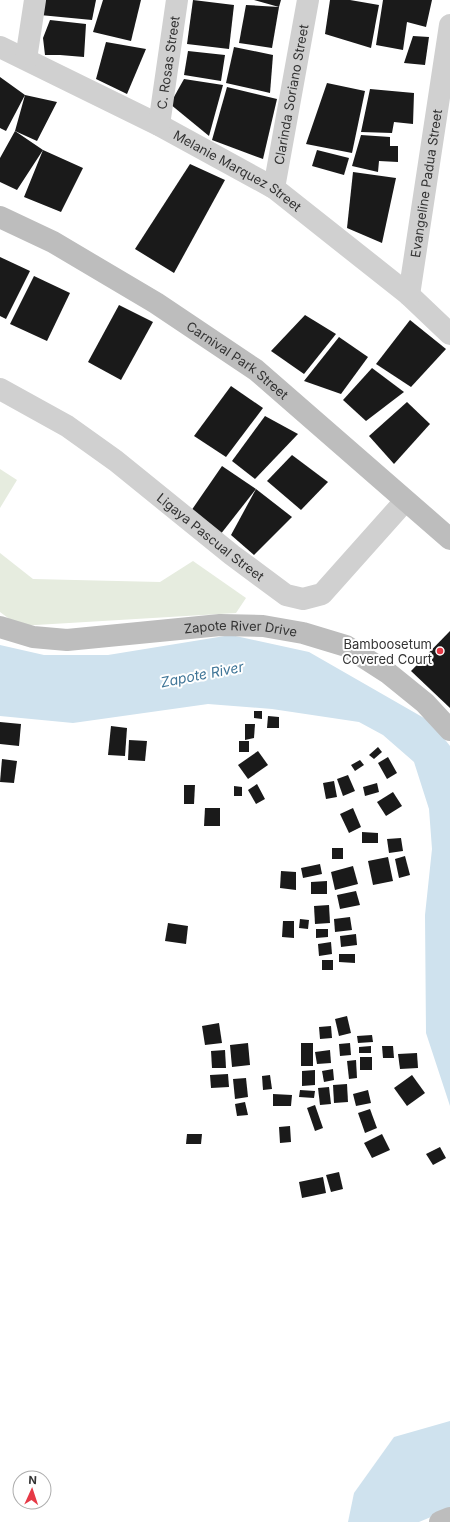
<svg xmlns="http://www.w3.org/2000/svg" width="450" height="1522" font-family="Inter,sans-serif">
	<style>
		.green { fill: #e6ecdf }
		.water { fill: #cfe2ee }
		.building { fill: #1a1a1a }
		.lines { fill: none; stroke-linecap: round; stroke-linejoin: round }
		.street { stroke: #d0d0d0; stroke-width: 22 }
		.secondary { stroke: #bdbdbd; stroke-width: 22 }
		.poi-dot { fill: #e63946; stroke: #fff; stroke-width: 1.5 }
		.labels { text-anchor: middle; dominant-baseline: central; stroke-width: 4; stroke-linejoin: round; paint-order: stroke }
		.street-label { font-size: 13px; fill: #333; stroke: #fff }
		.poi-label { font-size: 13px; fill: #333; stroke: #fff; text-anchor: end }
		.water-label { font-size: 14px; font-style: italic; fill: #3f7597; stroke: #fff }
	</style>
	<rect width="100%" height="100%" fill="#fff"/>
	<g class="green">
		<polygon points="0,469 17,480 0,508"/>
		<polygon points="0,553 33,579 160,582 193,561 246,598 236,613 19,626 0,612"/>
	</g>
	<g class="water">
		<polygon points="231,635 309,652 431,722 450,746 450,1106 426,1033 425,915 432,849 429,809 414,762 383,735 359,722 272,709 208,704 73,723 0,716 0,645 44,655 108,655"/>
		<polygon points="450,1421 450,1509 419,1522 348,1522 354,1493 394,1437"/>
	</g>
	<g class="building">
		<polygon points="44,0 96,0 92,20 40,15"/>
		<polygon points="103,0 141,0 131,41 93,32"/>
		<polygon points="193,0 234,5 229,49 187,44"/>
		<polygon points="254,0 281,0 279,7"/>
		<polygon points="330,0 350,0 379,5 371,48 325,34"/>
		<polygon points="383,0 432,0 426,27 407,22 403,50 376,45"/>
		<polygon points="246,5 279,7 272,48 239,43"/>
		<polygon points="50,20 86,24 84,57 60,55 45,55 43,38"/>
		<polygon points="413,36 429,37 425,65 404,63"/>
		<polygon points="106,42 146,49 127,94 96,79"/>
		<polygon points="234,47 273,55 270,93 226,83"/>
		<polygon points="188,51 225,55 221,81 184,75"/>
		<polygon points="0,77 25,95 57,102 37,141 15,131 25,95 6,131 0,128"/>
		<polygon points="184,79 223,85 209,136 170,104"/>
		<polygon points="327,83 365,91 352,153 306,144"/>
		<polygon points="227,87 277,99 263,159 212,140"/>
		<polygon points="370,89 414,93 413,124 394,122 392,133 361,132"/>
		<polygon points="15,131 43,150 83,168 61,212 24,197 43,150 17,190 0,182 0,158"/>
		<polygon points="361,135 390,137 390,146 398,146 398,162 379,161 378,172 352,166"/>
		<polygon points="317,150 349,158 344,175 312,166"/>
		<polygon points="190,164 225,180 174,273 135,249"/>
		<polygon points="353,172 396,178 382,243 347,228"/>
		<polygon points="0,257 30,271 6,319 0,316"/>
		<polygon points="34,276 70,293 47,341 10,324"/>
		<polygon points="119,305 153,322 121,380 88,362"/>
		<polygon points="305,315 336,334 304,374 271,351"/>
		<polygon points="410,320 446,349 411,387 376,364"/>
		<polygon points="339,337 368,357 341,394 304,381"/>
		<polygon points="372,368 404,392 366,421 343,400"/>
		<polygon points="231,386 263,408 226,457 194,436"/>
		<polygon points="407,402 430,424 394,464 369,436"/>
		<polygon points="265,416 298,434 255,479 232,461"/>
		<polygon points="292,455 328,482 301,510 267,481"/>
		<polygon points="222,466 256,489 220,535 191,511"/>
		<polygon points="256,489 292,517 254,555 231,535"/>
		<polygon points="450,631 450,708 411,671"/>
		<polygon points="254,711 262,711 262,719 254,718"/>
		<polygon points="268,716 279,717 279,728 267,728"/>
		<polygon points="0,722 21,724 19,746 0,744"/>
		<polygon points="245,724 255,724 254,738 245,740"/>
		<polygon points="111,726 127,728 125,756 108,755"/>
		<polygon points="129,740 147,741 145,761 128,760"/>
		<rect x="239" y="741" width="10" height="11"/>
		<polygon points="378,747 382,752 374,759 369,755"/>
		<polygon points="258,751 268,765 248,779 238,765"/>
		<polygon points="388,757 397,773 387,779 378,763"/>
		<polygon points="2,759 17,761 14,783 0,782"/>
		<polygon points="360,760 364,765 355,771 351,765"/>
		<polygon points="348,775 355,791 343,796 337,779"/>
		<polygon points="334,781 337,797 326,799 323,783"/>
		<polygon points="377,783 379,792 365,796 363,787"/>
		<polygon points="257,784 265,799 256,804 248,790"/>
		<polygon points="184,785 195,785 194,804 184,804"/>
		<polygon points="234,786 242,787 242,796 234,796"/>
		<polygon points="393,792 402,806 386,816 377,802"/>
		<polygon points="205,808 220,808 220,826 204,826"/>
		<polygon points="353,808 361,827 349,833 340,814"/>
		<polygon points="362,832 378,833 378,843 362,843"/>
		<polygon points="401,838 403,851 389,853 387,839"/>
		<rect x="332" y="848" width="11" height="11"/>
		<polygon points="405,856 410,875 399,878 395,859"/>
		<polygon points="388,857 393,881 373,885 368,861"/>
		<polygon points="320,864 322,874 303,878 301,868"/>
		<polygon points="353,866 358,884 335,890 331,872"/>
		<polygon points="281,871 296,872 296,890 280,888"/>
		<polygon points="327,881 327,894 311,894 311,882"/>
		<polygon points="356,891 360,905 340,909 337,895"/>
		<polygon points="329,905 330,923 315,924 314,906"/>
		<polygon points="350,917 352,930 335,932 334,919"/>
		<polygon points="300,919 309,920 308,929 299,928"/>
		<polygon points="283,921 294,921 294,938 282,937"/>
		<polygon points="168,923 188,926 186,944 165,941"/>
		<polygon points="316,929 328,929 328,937 316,938"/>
		<polygon points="356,934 357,945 341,947 340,936"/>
		<polygon points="331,942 332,954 319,956 318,944"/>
		<polygon points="339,954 355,954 355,963 339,962"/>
		<rect x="322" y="960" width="11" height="10"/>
		<polygon points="347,1016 351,1033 339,1036 335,1019"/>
		<polygon points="219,1023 222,1043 205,1045 202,1026"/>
		<polygon points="331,1026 332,1038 320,1039 319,1027"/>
		<polygon points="372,1035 373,1042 358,1043 357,1036"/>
		<polygon points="248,1043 250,1065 232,1067 230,1045"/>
		<rect x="301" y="1043" width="12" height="23"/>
		<polygon points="350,1043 351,1055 340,1056 339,1044"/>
		<polygon points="371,1046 371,1053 359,1053 359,1047"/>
		<polygon points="382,1046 393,1046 394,1058 383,1058"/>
		<polygon points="225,1050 226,1068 212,1068 211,1051"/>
		<polygon points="330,1050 331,1063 317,1064 315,1052"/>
		<polygon points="417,1053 418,1068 400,1069 398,1054"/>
		<rect x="360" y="1057" width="12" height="13"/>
		<polygon points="356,1060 357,1078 349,1079 347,1061"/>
		<polygon points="333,1069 334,1080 324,1082 322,1071"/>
		<polygon points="315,1070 315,1085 302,1086 302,1071"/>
		<polygon points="228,1074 229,1087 211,1088 210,1075"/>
		<polygon points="270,1075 272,1089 263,1090 262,1076"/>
		<polygon points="412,1075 425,1093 407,1106 394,1088"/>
		<polygon points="246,1078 248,1097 235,1099 233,1079"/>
		<polygon points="347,1084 348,1102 334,1103 333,1085"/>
		<polygon points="329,1087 331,1104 320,1105 318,1088"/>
		<polygon points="300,1090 315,1091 314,1098 299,1097"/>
		<polygon points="368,1090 371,1103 356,1106 353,1094"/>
		<polygon points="273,1094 292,1095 291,1106 273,1106"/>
		<polygon points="245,1102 248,1115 237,1116 235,1104"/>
		<polygon points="315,1105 323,1128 315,1131 307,1108"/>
		<polygon points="370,1109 377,1128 365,1133 358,1113"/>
		<polygon points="290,1126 291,1142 280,1143 279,1127"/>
		<polygon points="187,1134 202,1134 201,1144 186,1144"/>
		<polygon points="382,1134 390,1150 372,1158 364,1143"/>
		<polygon points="440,1147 446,1158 433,1165 426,1154"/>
		<polygon points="339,1172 343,1189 331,1192 326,1175"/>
		<polygon points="323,1177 326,1193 302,1198 299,1182"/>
	</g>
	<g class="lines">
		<g class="street">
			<path id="s1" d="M0,47l159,78 115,63 135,107 41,39"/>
			<polyline points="26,59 35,0"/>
			<path id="s2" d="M159,125l18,-125"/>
			<path id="s3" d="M274,188l34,-188"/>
			<path id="s4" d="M409,295l41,-270"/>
			<path id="s5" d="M0,389l67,37 49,35 116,94 54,40 17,4 19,-5 83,-93"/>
		</g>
		<g class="secondary">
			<path id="s6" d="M0,217l53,25 103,61 100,67 194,169"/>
			<path id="s7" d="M0,627l33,10 34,3 153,-15 43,1 40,7 43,13 42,27 37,30 25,27"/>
			<polyline points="440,1522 450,1518"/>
		</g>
	</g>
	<circle class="poi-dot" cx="440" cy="651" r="4"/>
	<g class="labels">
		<g class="street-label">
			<text stroke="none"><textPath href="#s2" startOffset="63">C. Rosas Street</textPath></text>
			<text stroke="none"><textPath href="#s3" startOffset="95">Clarinda Soriano Street</textPath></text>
			<text stroke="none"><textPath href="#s1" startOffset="268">Melanie Marquez Street</textPath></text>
			<text stroke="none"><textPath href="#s4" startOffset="113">Evangeline Padua Street</textPath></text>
			<text stroke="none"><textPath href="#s6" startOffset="278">Carnival Park Street</textPath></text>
			<text stroke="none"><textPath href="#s5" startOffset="258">Ligaya Pascual Street</textPath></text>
			<text stroke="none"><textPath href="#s7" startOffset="243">Zapote River Drive</textPath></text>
		</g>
		<g class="poi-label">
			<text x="432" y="644">Bamboosetum<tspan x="432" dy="15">Covered Court</tspan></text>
		</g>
		<g class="water-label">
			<text transform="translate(202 674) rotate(-11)">Zapote River</text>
		</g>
	</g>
	<g transform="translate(32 1490) rotate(3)"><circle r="19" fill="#ffffff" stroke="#adadad"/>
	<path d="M0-3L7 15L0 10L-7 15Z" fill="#e63946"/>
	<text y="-6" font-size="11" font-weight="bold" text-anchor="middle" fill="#333333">N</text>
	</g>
</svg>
